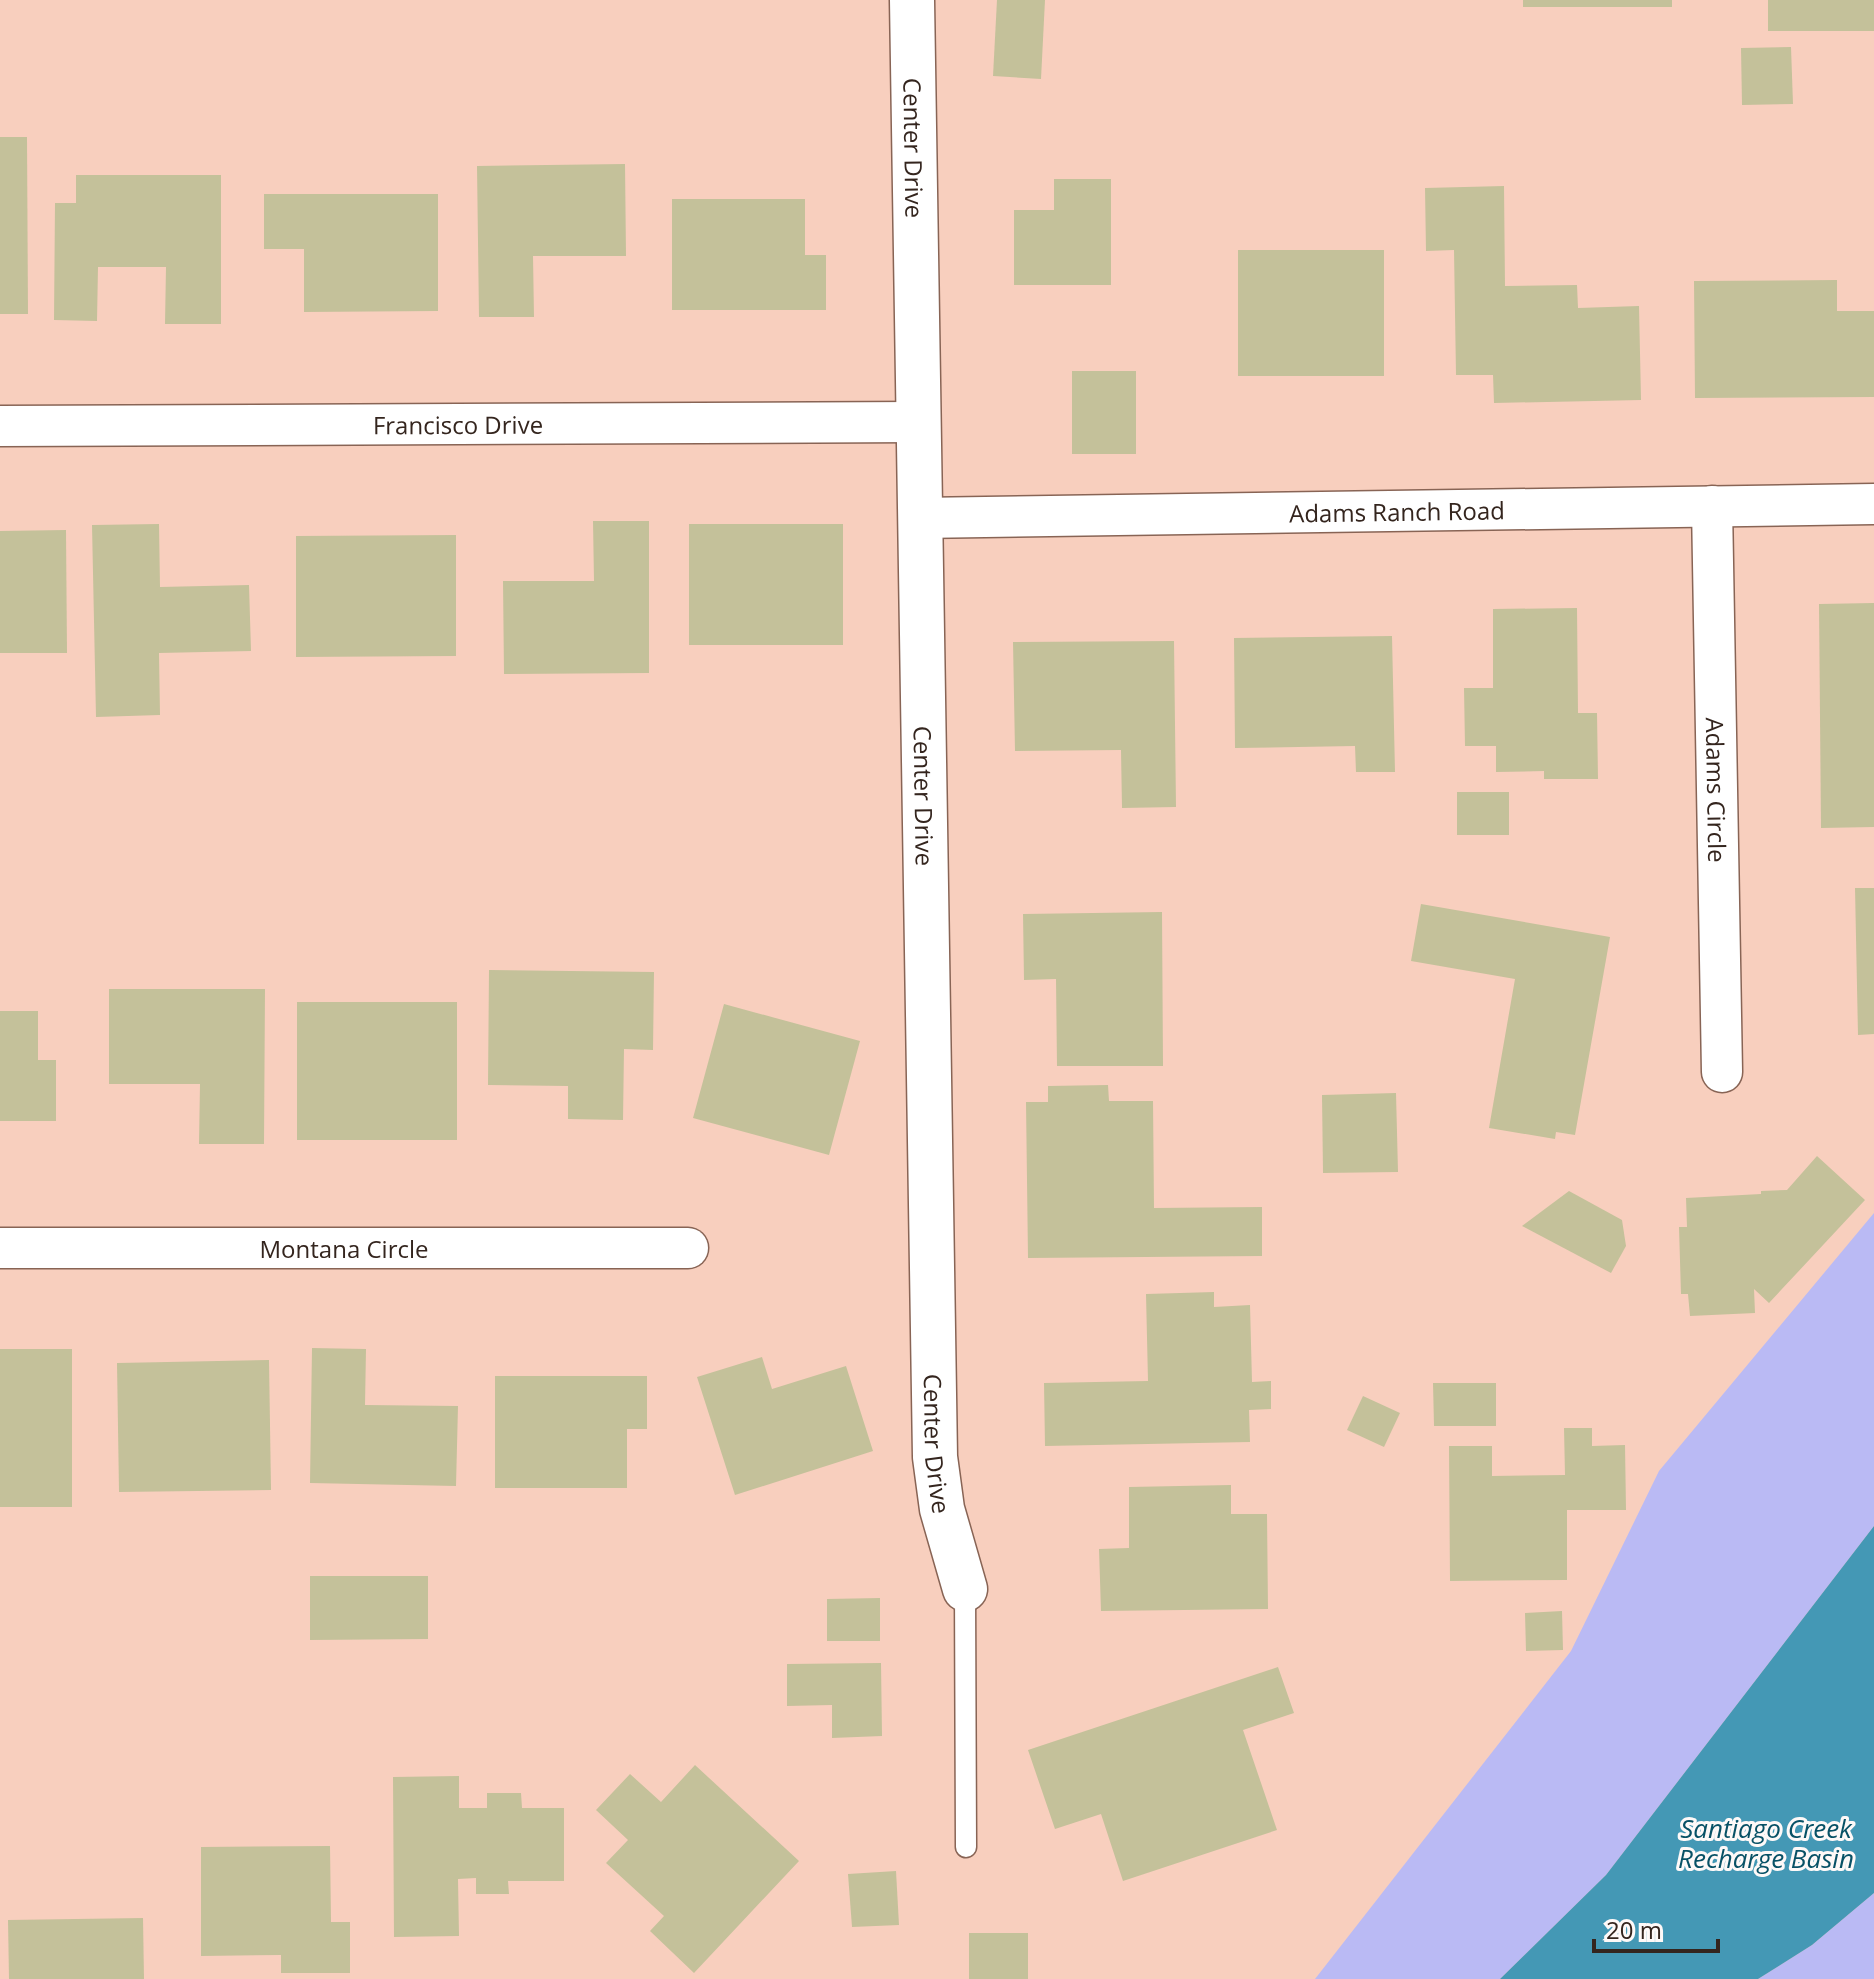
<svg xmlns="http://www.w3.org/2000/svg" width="1874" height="1979" font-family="'Open Sans',sans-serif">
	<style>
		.green { fill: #babaf4 }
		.water { fill: #4498b5 }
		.building { fill: #c4c19a }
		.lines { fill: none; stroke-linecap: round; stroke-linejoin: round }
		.service-casing { stroke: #886455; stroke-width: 23 }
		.minor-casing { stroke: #886455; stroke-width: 43 }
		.tertiary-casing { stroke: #886455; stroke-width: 47 }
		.service { stroke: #fff; stroke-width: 20 }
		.minor { stroke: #fff; stroke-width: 40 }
		.tertiary { stroke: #fff; stroke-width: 44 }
		.labels { text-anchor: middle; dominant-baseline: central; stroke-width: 6; stroke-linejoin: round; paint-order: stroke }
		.street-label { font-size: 24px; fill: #34251e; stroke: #fef9f8 }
		.water-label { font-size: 26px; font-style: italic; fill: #085166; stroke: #fef9f8 }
	</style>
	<rect width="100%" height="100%" fill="#f8cfbe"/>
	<g class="green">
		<polygon points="1874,1213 1874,1526 1606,1875 1500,1979 1315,1979 1571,1651 1659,1471"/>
		<polygon points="1874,1893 1874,1979 1758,1979 1812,1945"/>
	</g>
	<polygon class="water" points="1874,1526 1874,1893 1812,1945 1758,1979 1500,1979 1606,1875"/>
	<g class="building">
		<polygon points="997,0 1045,0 1041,79 993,76"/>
		<rect x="1523" y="0" width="149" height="7"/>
		<rect x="1768" y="0" width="106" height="31"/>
		<polygon points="1791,47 1793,104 1742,105 1741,48"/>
		<polygon points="0,137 27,137 28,314 0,314"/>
		<polygon points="625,164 626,256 533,256 534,317 479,317 477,166"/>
		<polygon points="76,175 221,175 221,324 165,324 166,267 98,267 97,321 54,320 55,203 76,203"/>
		<polygon points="1054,179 1111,179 1111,285 1014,285 1014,210 1054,210"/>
		<polygon points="1504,186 1505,286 1577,285 1578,308 1639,306 1641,400 1494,403 1493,375 1456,375 1454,250 1426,251 1425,188"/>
		<polygon points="264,194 438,194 438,311 304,312 304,249 264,249"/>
		<polygon points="672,199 805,199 805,255 826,255 826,310 672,310"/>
		<rect x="1238" y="250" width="146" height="126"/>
		<polygon points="1837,280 1837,311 1874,311 1874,397 1695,398 1694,281"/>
		<rect x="1072" y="371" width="64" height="83"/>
		<polygon points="593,521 649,521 649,673 504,674 503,581 594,581"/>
		<polygon points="159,524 160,587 249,585 251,651 159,653 160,715 96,717 92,525"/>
		<rect x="689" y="524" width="154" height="121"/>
		<polygon points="66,530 67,653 0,653 0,531"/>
		<polygon points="456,535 456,656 296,657 296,536"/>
		<polygon points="1874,603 1874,827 1821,828 1819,604"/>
		<polygon points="1577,608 1578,713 1597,713 1598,779 1544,779 1544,771 1496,772 1496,746 1465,746 1464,688 1493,688 1493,609"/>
		<polygon points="1392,636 1395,772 1356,772 1355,746 1235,748 1234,638"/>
		<polygon points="1174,641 1176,807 1122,808 1121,750 1015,751 1013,642"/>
		<rect x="1457" y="792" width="52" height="43"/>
		<polygon points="1855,888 1874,888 1874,1034 1858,1035"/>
		<polygon points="1421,904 1610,937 1575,1135 1556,1132 1555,1139 1489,1128 1515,979 1411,961"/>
		<polygon points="1162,912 1163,1066 1057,1066 1056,979 1024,980 1023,914"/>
		<polygon points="489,970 654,972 653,1050 624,1049 623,1120 568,1119 568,1086 488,1085"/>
		<polygon points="109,989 265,989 264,1144 199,1144 200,1084 109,1084"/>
		<rect x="297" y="1002" width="160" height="138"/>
		<polygon points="724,1004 860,1041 829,1155 693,1118"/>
		<polygon points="0,1011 38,1011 38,1060 56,1060 56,1121 0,1121"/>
		<polygon points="1108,1085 1109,1101 1153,1101 1154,1208 1262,1207 1262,1256 1028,1258 1026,1102 1048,1102 1048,1086"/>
		<polygon points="1396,1093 1398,1172 1323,1173 1322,1095"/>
		<polygon points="1817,1156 1865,1200 1769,1303 1754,1289 1755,1313 1690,1316 1688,1294 1681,1294 1679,1227 1687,1227 1686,1198 1761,1194 1761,1191 1787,1190"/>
		<polygon points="1569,1191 1622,1220 1626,1246 1611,1273 1522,1226"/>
		<polygon points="1214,1292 1214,1307 1250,1305 1252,1382 1271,1381 1271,1409 1249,1410 1250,1442 1045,1446 1044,1383 1148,1381 1146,1294"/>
		<polygon points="312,1348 366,1349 365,1405 458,1406 456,1486 310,1483"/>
		<rect x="0" y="1349" width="72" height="158"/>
		<polygon points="762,1357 772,1389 846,1366 873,1451 735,1495 697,1377"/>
		<polygon points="269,1360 271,1490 119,1492 117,1363"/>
		<polygon points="495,1376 647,1376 647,1429 627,1429 627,1488 495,1488"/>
		<polygon points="1433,1383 1496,1383 1496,1426 1434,1426"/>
		<polygon points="1363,1396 1400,1413 1384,1447 1347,1430"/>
		<polygon points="1564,1428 1592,1428 1592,1446 1625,1445 1626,1510 1567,1510 1567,1580 1450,1581 1449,1446 1492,1446 1492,1476 1565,1475"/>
		<polygon points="1231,1485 1231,1514 1267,1514 1268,1609 1101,1611 1099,1549 1129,1548 1129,1487"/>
		<polygon points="310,1576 428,1576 428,1639 310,1640"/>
		<polygon points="880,1598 880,1641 827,1641 827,1599"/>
		<polygon points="1562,1611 1563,1650 1526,1651 1525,1613"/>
		<polygon points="881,1663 882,1736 832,1738 832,1705 787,1706 787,1664"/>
		<polygon points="1278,1667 1294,1713 1243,1730 1277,1830 1123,1881 1101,1814 1055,1829 1028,1750"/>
		<polygon points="695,1765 799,1861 694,1973 650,1931 664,1916 606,1863 628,1840 596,1810 630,1774 661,1802"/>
		<polygon points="459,1776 459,1808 487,1808 487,1793 521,1793 522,1808 564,1808 564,1881 508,1881 509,1894 476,1894 476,1878 458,1879 459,1936 394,1937 393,1777"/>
		<polygon points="330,1846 331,1922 350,1922 350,1973 281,1973 281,1955 201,1956 201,1847"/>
		<polygon points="896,1871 899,1925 852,1927 848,1874"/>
		<polygon points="143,1918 144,1979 9,1979 8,1920"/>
		<rect x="969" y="1933" width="59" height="46"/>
	</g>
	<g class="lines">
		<defs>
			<polyline id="service" points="965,1589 966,1847"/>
			<g id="minor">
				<path id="s1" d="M0,426l917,-4"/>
				<path id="s2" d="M1712,506l10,566"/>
				<path id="s3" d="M919,518l955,-14"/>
				<path id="s4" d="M0,1248h688"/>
			</g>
			<g id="tertiary">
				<path id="s5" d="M912,0l23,1457 7,52 23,80"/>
			</g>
		</defs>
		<use href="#service" class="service-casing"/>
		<use href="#minor" class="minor-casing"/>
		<use href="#tertiary" class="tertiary-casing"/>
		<use href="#service" class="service"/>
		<use href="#minor" class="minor"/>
		<use href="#tertiary" class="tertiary"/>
	</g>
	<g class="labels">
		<g class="street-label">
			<text stroke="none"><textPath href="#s5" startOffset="148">Center Drive</textPath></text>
			<text stroke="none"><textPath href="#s1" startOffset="458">Francisco Drive</textPath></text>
			<text stroke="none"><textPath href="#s3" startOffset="478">Adams Ranch Road</textPath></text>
			<text stroke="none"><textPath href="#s2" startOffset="284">Adams Circle</textPath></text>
			<text stroke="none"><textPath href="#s5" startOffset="796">Center Drive</textPath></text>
			<text stroke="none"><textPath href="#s4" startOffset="344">Montana Circle</textPath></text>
			<text stroke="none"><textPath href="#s5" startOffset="1444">Center Drive</textPath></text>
		</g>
		<g class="water-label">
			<text x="1766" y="1828">Santiago Creek<tspan x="1766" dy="30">Recharge Basin</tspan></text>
		</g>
	</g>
	<path d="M1594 1939v12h124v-12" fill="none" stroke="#34251e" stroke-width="4"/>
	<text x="1606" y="1939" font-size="24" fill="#34251e" stroke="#fef9f8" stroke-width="6" paint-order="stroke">20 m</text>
</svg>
